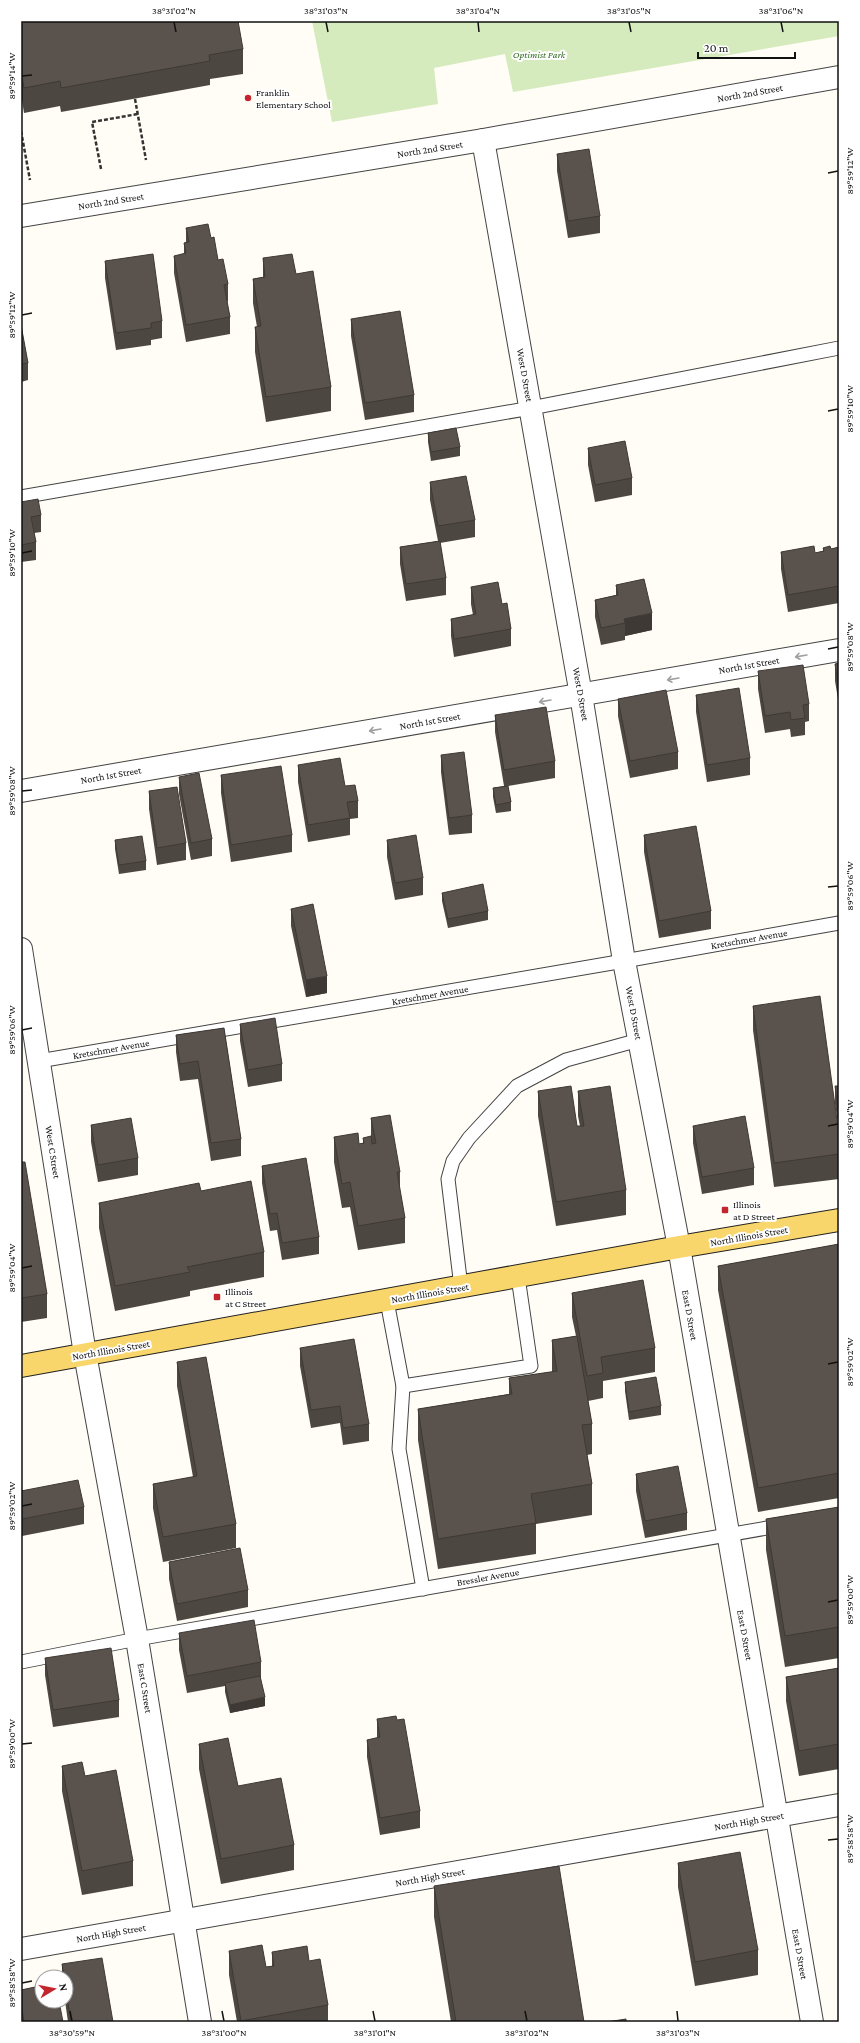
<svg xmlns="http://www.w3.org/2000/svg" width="860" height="2043" font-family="'Crimson Pro',serif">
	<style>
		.green { fill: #d5ebbd }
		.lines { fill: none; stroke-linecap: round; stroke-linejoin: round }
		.service-casing { stroke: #444; stroke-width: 15 }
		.minor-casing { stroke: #444; stroke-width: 24 }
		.primary-casing { stroke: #222; stroke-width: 24 }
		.path { stroke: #333; stroke-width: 2.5; stroke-dasharray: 4 2; stroke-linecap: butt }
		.service { stroke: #fff; stroke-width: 13 }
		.minor { stroke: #fff; stroke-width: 22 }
		.primary { stroke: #f9d66b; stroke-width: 22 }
		.wall { fill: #4d4742 }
		.shaded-wall { fill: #3f3936 }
		.building { fill: #5a524d; stroke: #3f3936 }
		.oneway { stroke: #a0a0a0 }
		.ticks { fill: none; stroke: #111; stroke-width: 1.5 }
		.poi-dot { fill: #c4262e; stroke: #fff; stroke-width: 1.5 }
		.labels { text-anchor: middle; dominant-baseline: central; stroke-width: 4; stroke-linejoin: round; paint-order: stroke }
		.park-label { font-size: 10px; font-style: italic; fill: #2f6b1f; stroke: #fff }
		.poi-label { font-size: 10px; fill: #111; stroke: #fff; text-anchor: start }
		.street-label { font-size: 10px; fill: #111; stroke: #fff }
		.neatline { fill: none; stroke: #111; stroke-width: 1.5 }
		.ticks-label { font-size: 10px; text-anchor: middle; fill: #111 }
	</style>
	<rect width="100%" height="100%" fill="#fffdf5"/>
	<polygon class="green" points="312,21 839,21 839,36 513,92 505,54 434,68 438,104 332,122"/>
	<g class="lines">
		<defs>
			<g id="service">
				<polyline points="21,497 531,408 839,348"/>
				<polyline points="39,1061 624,961 839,923"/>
				<polyline points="461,1287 448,1179 453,1161 469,1138 517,1086 566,1060 639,1040"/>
				<polyline points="387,1301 403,1386 531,1366 518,1277"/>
				<polyline points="403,1386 399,1449 423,1589"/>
				<polyline points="21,1662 137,1639 784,1525"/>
			</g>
			<g id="minor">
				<polyline points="483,140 581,695 624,961 679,1247 812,2022"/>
				<polyline points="21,216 483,140 839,77"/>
				<polyline points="21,791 839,650"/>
				<polyline points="21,949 85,1354 137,1639 200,2022"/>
				<polyline points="21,1949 839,1805"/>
			</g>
			<polyline id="primary" points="21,1366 679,1247 839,1220"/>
		</defs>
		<use href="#service" class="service-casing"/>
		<use href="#minor" class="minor-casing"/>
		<use href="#primary" class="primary-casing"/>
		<g class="path">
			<polyline points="135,99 146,160"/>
			<polyline points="21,131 30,180"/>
			<polyline points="101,169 92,122 138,114"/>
		</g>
		<use href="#service" class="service"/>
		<use href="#minor" class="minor"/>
		<use href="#primary" class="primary"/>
	</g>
	<g class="wall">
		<polygon points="21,21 243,49 243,74 210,79 210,85 61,112 60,106 24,113 21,94"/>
		<polygon points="557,154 600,216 600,233 568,238 557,171"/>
		<polygon points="186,228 211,238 218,260 228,284 228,301 227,302 230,317 230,334 186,342 174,273 174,256 184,254 184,243 186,242"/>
		<polygon points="263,258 296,274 331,387 331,411 266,422 255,352 255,327 257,327 253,303 253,279 263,277"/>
		<polygon points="105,261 162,321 162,338 151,340 151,345 116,350 105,278"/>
		<polygon points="351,319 414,395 414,412 365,420 351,336"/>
		<polygon points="21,325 28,363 28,380 21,382"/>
		<polygon points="428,433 460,447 460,456 431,461 428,442"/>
		<polygon points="588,448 632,478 632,495 595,502 588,465"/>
		<polygon points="430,482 475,520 475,537 440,543 446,578 446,595 406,601 400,564 400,547 438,541 430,500"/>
		<polygon points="21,502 41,515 41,532 34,533 36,542 36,560 21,562"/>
		<polygon points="839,547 839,603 788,612 781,569 781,552 815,553 823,551 823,548 831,549"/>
		<polygon points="616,585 652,630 625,636 625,640 601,645 595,617 595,600 616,595"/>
		<polygon points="471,587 502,604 511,629 511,646 454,657 451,636 451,619 473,615 471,604"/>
		<polygon points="839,663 839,705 835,681 835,664"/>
		<polygon points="758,671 809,704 809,721 805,722 805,735 791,737 790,729 765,733 758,689"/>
		<polygon points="696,695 750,758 750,775 707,782 696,712"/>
		<polygon points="618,699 678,752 678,769 630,778 618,716"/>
		<polygon points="495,715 555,761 555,778 508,786 511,802 511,811 496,813 493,797 493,788 504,786 495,732"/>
		<polygon points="441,755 472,815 472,833 449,835 441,772"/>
		<polygon points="298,765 345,786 358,801 358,818 350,819 350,835 308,842 298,782"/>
		<polygon points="221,775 292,835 292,852 231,862 221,793"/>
		<polygon points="179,777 212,839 212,856 191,860 179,794"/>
		<polygon points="149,791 186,843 186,860 157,865 149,809"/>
		<polygon points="644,835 711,911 711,929 659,938 644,852"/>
		<polygon points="115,840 146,861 146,870 119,874 115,849"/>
		<polygon points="387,840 423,878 423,895 395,900 387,857"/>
		<polygon points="442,893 488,911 488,920 448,928 442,901"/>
		<polygon points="291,909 327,993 306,997 291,926"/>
		<polygon points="753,1006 839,1135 839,1179 774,1187 753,1030"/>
		<polygon points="240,1024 282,1064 282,1081 248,1087 240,1041"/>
		<polygon points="224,1028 241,1139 241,1156 211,1161 198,1079 180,1081 176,1052 176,1035"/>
		<polygon points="835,1086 839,1086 839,1131 835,1104"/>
		<polygon points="538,1091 577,1126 580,1126 578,1116 578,1091 626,1190 626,1215 556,1226 538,1116"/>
		<polygon points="371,1118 400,1172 400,1193 405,1218 405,1243 358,1250 350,1207 342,1208 334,1162 334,1137 359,1144 363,1143 363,1138 371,1137"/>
		<polygon points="91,1125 138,1158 138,1175 98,1182 91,1142"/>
		<polygon points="693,1126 754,1168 754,1185 702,1194 693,1143"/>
		<polygon points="21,1162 47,1294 47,1318 21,1322"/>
		<polygon points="262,1166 319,1237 319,1254 282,1260 277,1230 270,1231 262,1183"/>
		<polygon points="201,1191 264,1252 264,1277 190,1291 190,1296 115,1311 99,1228 99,1203"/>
		<polygon points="839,1244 839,1498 758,1512 718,1290 718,1266"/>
		<polygon points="572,1293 655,1348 655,1372 603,1381 603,1398 588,1401 592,1424 592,1454 587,1455 592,1484 592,1515 536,1524 536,1554 438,1569 418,1440 418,1409 509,1394 509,1378 552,1372 552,1340 576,1336 572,1317"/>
		<polygon points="300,1348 369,1424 369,1441 343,1445 340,1423 311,1428 300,1366"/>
		<polygon points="177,1362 236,1524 236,1548 163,1562 153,1508 153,1484 193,1477 177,1386"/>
		<polygon points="625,1382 661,1406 661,1415 629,1420 625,1391"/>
		<polygon points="636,1474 687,1513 687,1530 645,1538 636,1491"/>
		<polygon points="21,1491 84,1507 84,1524 22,1536 21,1531"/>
		<polygon points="839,1507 839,1658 785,1667 766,1550 766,1519"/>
		<polygon points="169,1562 248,1590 248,1607 177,1621 169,1579"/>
		<polygon points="179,1633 261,1662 261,1680 265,1706 230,1713 225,1692 225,1686 187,1693 179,1650"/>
		<polygon points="45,1658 119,1700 119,1717 53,1727 45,1675"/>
		<polygon points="839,1668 839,1769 799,1776 786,1701 786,1677"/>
		<polygon points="377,1719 420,1811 420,1828 380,1835 367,1757 367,1740 377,1738"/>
		<polygon points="199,1744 294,1845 294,1870 221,1884 199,1769"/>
		<polygon points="62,1766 85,1776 133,1861 133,1886 82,1895 62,1791"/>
		<polygon points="678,1863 758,1950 758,1975 695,1986 678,1887"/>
		<polygon points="434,1886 584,2022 451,2022 434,1917"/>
		<polygon points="229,1951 266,1967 272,1966 272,1952 309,1961 328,2005 328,2022 237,2022 229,1975"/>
		<polygon points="62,1964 113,2022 68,2022 65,2001 66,2001 66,1977 62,1977"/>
		<polygon points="40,1981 63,2022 21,2022 21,1990 40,1986"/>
	</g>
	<g class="shaded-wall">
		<polygon points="652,613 652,630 625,636 625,623 624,619"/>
		<polygon points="327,976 327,993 306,997 306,980"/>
		<polygon points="265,1697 265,1706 230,1713 230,1705"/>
	</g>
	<g class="building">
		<polygon points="21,21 238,21 243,49 209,55 210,61 61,88 60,81 24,88 21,70"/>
		<polygon points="589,149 600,216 568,221 557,154"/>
		<polygon points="208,224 211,238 214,237 218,260 223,259 228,284 224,285 230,317 186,325 174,256 186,253 184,243 189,242 186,228"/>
		<polygon points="153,254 162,321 151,323 151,328 116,333 105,261"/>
		<polygon points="292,254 296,274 313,271 331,387 266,397 255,327 261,326 253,279 265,277 263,258"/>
		<polygon points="400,311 414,395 365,403 351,319"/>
		<polygon points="21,325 28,363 21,364"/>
		<polygon points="456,428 460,447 431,452 428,433"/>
		<polygon points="625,441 632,478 595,485 588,448"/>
		<polygon points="466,476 475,520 438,526 430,482"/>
		<polygon points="38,499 41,515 31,517 36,542 21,545 21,502"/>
		<polygon points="440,541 446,578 406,584 400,547"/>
		<polygon points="814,546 815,553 824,551 823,548 830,546 831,549 839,547 839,586 788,595 781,552"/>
		<polygon points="644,579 652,613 624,619 625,623 601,628 595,600 618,595 616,585"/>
		<polygon points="498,582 502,604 507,603 511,629 454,639 451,619 476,614 471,587"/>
		<polygon points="839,663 839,688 835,664"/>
		<polygon points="803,665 809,704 803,705 805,718 791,720 790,712 765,716 758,671"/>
		<polygon points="739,688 750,758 707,765 696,695"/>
		<polygon points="666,690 678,752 630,761 618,699"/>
		<polygon points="546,707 555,761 504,770 495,715"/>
		<polygon points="464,752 472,815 449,818 441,755"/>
		<polygon points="340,758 345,786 355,785 358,801 347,802 350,818 308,825 298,765"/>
		<polygon points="281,766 292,835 231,845 221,775"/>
		<polygon points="199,773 212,839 191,843 179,777"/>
		<polygon points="508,786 511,802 496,805 493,788"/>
		<polygon points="177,787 186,843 157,848 149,791"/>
		<polygon points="696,826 711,911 659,921 644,835"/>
		<polygon points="416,835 423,878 395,883 387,840"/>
		<polygon points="142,836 146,861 119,865 115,840"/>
		<polygon points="483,884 488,911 448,919 442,893"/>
		<polygon points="313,904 327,976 306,980 291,909"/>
		<polygon points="820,996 839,1135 839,1154 774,1163 753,1006"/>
		<polygon points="275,1018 282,1064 248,1070 240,1024"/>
		<polygon points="224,1028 241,1139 211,1143 198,1061 180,1064 176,1035"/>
		<polygon points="571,1086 577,1126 584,1126 578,1091 610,1086 626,1190 556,1202 538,1091"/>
		<polygon points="835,1086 839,1086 839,1114"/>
		<polygon points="390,1115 400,1172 397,1172 405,1218 358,1226 350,1182 342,1184 334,1137 358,1133 359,1144 364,1143 363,1138 371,1136 372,1144 376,1143 371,1118"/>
		<polygon points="745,1116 754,1168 702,1177 693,1126"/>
		<polygon points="131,1118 138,1158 98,1165 91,1125"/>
		<polygon points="306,1158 319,1237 282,1243 277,1213 270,1214 262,1166"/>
		<polygon points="21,1162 25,1162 47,1294 21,1298"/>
		<polygon points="251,1181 264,1252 187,1267 190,1272 115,1286 99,1203 199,1183 201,1191"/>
		<polygon points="839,1244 839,1473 758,1488 718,1266"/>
		<polygon points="643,1280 655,1348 601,1357 603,1373 587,1376 572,1293"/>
		<polygon points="577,1336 592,1424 582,1425 592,1484 531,1494 536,1523 438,1539 418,1409 512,1394 509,1378 557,1371 552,1340"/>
		<polygon points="354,1339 369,1424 343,1428 340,1406 311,1410 300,1348"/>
		<polygon points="206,1357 236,1524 163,1537 153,1484 197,1476 177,1362"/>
		<polygon points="656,1377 661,1406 629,1412 625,1382"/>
		<polygon points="678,1466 687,1513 645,1521 636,1474"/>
		<polygon points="78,1480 84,1507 22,1519 21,1514 21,1491"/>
		<polygon points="839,1507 839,1627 785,1636 766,1519"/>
		<polygon points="240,1548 248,1590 177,1604 169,1562"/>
		<polygon points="254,1620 261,1662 187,1676 179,1633"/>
		<polygon points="111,1648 119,1700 53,1710 45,1658"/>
		<polygon points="839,1668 839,1744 799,1751 786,1677"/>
		<polygon points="260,1676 265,1697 230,1705 225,1683"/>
		<polygon points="396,1716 397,1720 404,1719 420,1811 380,1818 367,1740 380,1737 377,1719"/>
		<polygon points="228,1738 238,1786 281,1778 294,1845 221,1859 199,1744"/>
		<polygon points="82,1762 85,1776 116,1770 133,1861 82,1871 62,1766"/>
		<polygon points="740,1852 758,1950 695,1962 678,1863"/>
		<polygon points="559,1866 584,2022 456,2022 434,1886"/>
		<polygon points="262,1945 266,1967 274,1966 272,1952 307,1946 309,1961 320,1959 328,2005 241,2021 229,1951"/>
		<polygon points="102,1958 113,2022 71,2022 66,1991 66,1977 64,1977 62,1964"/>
		<polygon points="40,1981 42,1981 42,2001 59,2001 63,2022 24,2022 21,2003 21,1990 40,1986"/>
		<polygon points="626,2019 626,2022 607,2022"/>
	</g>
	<defs><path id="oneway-shaft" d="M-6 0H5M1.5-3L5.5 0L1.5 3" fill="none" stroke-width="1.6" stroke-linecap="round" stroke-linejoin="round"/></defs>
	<g class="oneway">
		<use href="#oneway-shaft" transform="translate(801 656) rotate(170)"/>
		<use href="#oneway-shaft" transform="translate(673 679) rotate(170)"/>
		<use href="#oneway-shaft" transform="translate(545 701) rotate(170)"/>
		<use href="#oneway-shaft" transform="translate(375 730) rotate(170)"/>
	</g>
	<path class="ticks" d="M174,22l2,10M326,22l2,10M478,22l1,10M629,22l2,10M781,22l2,10M22,76l10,-1M828,173l10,-2M22,315l10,-2M828,411l10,-2M22,553l10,-2M828,649l10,-2M22,791l10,-1M828,887l10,-1M22,1030l10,-2M828,1126l10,-2M22,1268l10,-2M828,1364l10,-2M22,1506l10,-2M828,1602l10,-2M22,1744l10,-1M828,1840l10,-1M22,1983l10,-2M70,2011l2,10M222,2011l2,10M373,2011l2,10M525,2011l2,10M677,2011l1,10"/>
	<g class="poi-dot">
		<circle cx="248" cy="98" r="4"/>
		<rect x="721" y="1206" width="8" height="8" rx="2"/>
		<rect x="213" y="1293" width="8" height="8" rx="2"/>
	</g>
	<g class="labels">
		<g class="park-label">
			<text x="539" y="54">Optimist Park</text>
		</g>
		<g class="poi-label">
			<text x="256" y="92">Franklin<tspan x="256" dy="12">Elementary School</tspan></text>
			<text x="733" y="1204">Illinois<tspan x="733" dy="12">at D Street</tspan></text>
			<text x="225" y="1291">Illinois<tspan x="225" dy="12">at C Street</tspan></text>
		</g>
		<g class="street-label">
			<text transform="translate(750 93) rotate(-10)">North 2nd Street</text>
			<text transform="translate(430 149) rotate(-9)">North 2nd Street</text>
			<text transform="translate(111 201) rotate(-9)">North 2nd Street</text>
			<text transform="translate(525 375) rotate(80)">West D Street</text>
			<text transform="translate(749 665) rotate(-10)">North 1st Street</text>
			<text transform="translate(581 694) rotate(80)">West D Street</text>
			<text transform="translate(430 721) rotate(-10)">North 1st Street</text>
			<text transform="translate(111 775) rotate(-10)">North 1st Street</text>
			<text transform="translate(749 939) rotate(-10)">Kretschmer Avenue</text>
			<text transform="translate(430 995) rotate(-10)">Kretschmer Avenue</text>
			<text transform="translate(634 1013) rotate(79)">West D Street</text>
			<text transform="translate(111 1049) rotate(-10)">Kretschmer Avenue</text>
			<text transform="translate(53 1152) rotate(81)">West C Street</text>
			<text transform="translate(749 1236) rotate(-10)">North Illinois Street</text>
			<text transform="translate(430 1293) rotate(-10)">North Illinois Street</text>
			<text transform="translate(690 1315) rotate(80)">East D Street</text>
			<text transform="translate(111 1350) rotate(-10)">North Illinois Street</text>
			<text transform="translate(488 1577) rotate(-10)">Bressler Avenue</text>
			<text transform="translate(745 1635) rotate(80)">East D Street</text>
			<text transform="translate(145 1688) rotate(81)">East C Street</text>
			<text transform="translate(749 1821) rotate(-10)">North High Street</text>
			<text transform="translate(430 1877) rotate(-10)">North High Street</text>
			<text transform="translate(111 1933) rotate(-10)">North High Street</text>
			<text transform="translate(800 1954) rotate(80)">East D Street</text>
		</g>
	</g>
	<rect width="860" height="2043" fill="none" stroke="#ffffff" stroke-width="44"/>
	<g transform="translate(54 1989) rotate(80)"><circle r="19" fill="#ffffff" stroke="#a0a0a0"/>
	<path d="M0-3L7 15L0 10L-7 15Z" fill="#c4262e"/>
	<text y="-6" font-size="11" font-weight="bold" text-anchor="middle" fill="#111111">N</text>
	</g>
	<path d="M698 52v6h97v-6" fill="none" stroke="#111111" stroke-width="2"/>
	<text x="704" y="52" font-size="12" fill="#111111" stroke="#ffffff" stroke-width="3" paint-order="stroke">20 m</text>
	<rect x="22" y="22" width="816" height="1999" class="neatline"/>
	<g class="ticks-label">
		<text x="174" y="14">38°31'02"N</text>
		<text x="326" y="14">38°31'03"N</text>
		<text x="478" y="14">38°31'04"N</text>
		<text x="629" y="14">38°31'05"N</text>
		<text x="781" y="14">38°31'06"N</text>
		<text transform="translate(11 76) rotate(-90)" y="4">89°59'14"W</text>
		<text transform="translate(849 171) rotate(-90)" y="4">89°59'12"W</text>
		<text transform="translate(11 315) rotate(-90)" y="4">89°59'12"W</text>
		<text transform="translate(849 409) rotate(-90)" y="4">89°59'10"W</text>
		<text transform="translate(11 553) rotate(-90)" y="4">89°59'10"W</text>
		<text transform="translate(849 647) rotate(-90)" y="4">89°59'08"W</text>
		<text transform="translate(11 791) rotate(-90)" y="4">89°59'08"W</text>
		<text transform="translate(849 886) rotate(-90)" y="4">89°59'06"W</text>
		<text transform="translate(11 1030) rotate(-90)" y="4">89°59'06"W</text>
		<text transform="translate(849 1124) rotate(-90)" y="4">89°59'04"W</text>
		<text transform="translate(11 1268) rotate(-90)" y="4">89°59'04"W</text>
		<text transform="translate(849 1362) rotate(-90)" y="4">89°59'02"W</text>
		<text transform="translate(11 1506) rotate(-90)" y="4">89°59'02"W</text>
		<text transform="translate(849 1600) rotate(-90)" y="4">89°59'00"W</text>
		<text transform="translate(11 1744) rotate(-90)" y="4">89°59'00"W</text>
		<text transform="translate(849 1839) rotate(-90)" y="4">89°58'58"W</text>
		<text transform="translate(11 1983) rotate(-90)" y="4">89°58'58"W</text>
		<text x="72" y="2036">38°30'59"N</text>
		<text x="224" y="2036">38°31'00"N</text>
		<text x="375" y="2036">38°31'01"N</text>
		<text x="527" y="2036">38°31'02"N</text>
		<text x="678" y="2036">38°31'03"N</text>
	</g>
</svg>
